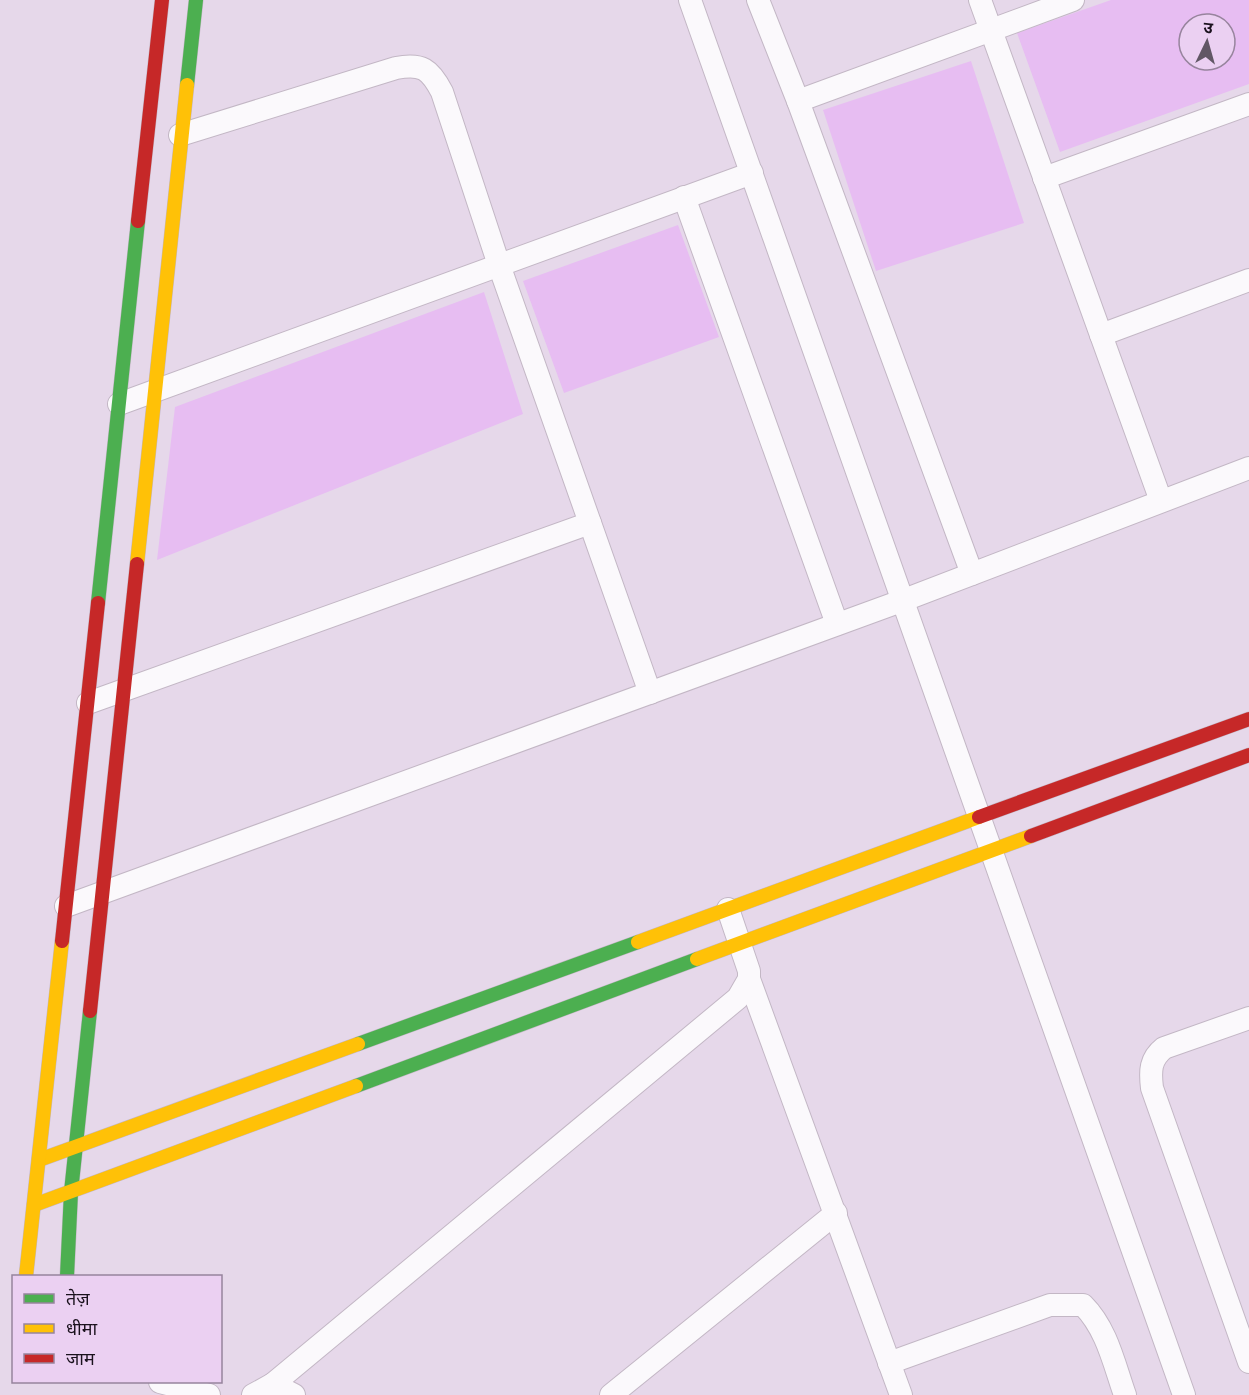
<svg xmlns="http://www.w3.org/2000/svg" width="1249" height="1395" font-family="'Noto Sans','Noto Sans Devanagari',sans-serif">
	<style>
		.green { fill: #e7bdf2; fill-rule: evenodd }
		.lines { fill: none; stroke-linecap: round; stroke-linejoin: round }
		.street-casing { stroke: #c3b7c5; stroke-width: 24 }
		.fast-casing { stroke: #c3b7c5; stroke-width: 15 }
		.slow-casing { stroke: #c3b7c5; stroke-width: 15 }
		.jam-casing { stroke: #c3b7c5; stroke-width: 15 }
		.street { stroke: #fbf9fc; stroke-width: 22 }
		.fast { stroke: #4caf50; stroke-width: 14 }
		.slow { stroke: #ffc107; stroke-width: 14 }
		.jam { stroke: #c62828; stroke-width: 14 }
	</style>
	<rect width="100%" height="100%" fill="#e6d8ea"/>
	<g class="green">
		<path d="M1111,0h138v84l-189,68 -43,-119zM1189,24h36v36h-36z"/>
		<polygon points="971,61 1024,223 876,271 823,110"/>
		<polygon points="678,225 719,337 564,393 523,281"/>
		<polygon points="484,292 523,414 157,560 175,407"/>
	</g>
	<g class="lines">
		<defs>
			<g id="street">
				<polyline points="690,0 1184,1395"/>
				<polyline points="758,0 798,101 972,574"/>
				<polyline points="980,0 1161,501"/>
				<polyline points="798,101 1073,0"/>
				<path d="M180,135l216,-67c26,-5 34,1 46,24l57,173 151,428"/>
				<polyline points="1044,178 1249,104"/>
				<polyline points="684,197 837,624"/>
				<polyline points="1101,335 1249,280"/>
				<polyline points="119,404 752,173"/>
				<polyline points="88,703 590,523"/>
				<polyline points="66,906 904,600 1249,468"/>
				<polyline points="749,979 901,1395"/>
				<path d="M1249,1018l-85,30c-14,11 -14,23 -12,40l97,274"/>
				<path d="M889,1363l161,-58h33c24,24 31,59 42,90"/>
				<polyline points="160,1382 209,1395"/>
				<polyline points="273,1384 294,1395"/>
				<polyline points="253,1395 273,1384 738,998 749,979 749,971 728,909"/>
				<polyline points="611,1395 836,1213"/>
			</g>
			<g id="fast">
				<polyline points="187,85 196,0"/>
				<polyline points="98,603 138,221"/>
				<polyline points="358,1044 638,942"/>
				<polyline points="356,1086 697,959"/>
				<polyline points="67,1276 71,1192 90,1011"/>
			</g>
			<g id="slow">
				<polyline points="137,564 187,85"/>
				<polyline points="638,942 979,817"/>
				<polyline points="697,959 1031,836"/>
				<polyline points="39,1160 358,1044"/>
				<polyline points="34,1205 356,1086"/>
				<polyline points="26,1276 62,941"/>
			</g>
			<g id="jam">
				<polyline points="138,221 162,0"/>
				<polyline points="979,817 1249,719"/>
				<polyline points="1031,836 1249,755"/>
				<polyline points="62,941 98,603"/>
				<polyline points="90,1011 137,564"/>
			</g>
		</defs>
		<use href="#street" class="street-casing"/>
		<use href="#fast" class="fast-casing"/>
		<use href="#slow" class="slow-casing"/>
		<use href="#jam" class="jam-casing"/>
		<use href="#street" class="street"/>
		<use href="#fast" class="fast"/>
		<use href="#slow" class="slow"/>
		<use href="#jam" class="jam"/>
	</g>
	<rect x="12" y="1275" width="210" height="108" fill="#ebd0f2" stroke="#97849d" stroke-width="1.5"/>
	<rect x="24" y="1294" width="30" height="9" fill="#4caf50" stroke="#97849d" stroke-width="1.5"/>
	<text x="66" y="1305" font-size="18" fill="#1a111d">तेज़</text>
	<rect x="24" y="1324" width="30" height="9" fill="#ffc107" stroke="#97849d" stroke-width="1.5"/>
	<text x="66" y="1335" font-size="18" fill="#1a111d">धीमा</text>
	<rect x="24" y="1354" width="30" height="9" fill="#c62828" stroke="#97849d" stroke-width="1.5"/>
	<text x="66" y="1365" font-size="18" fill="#1a111d">जाम</text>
	<g transform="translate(1207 42) rotate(5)"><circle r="28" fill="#ebd0f2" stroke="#97849d" stroke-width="1.5"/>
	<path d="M0-4.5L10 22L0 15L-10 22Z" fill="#615765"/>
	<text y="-9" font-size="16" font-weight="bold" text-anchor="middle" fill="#1a111d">उ</text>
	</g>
</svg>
